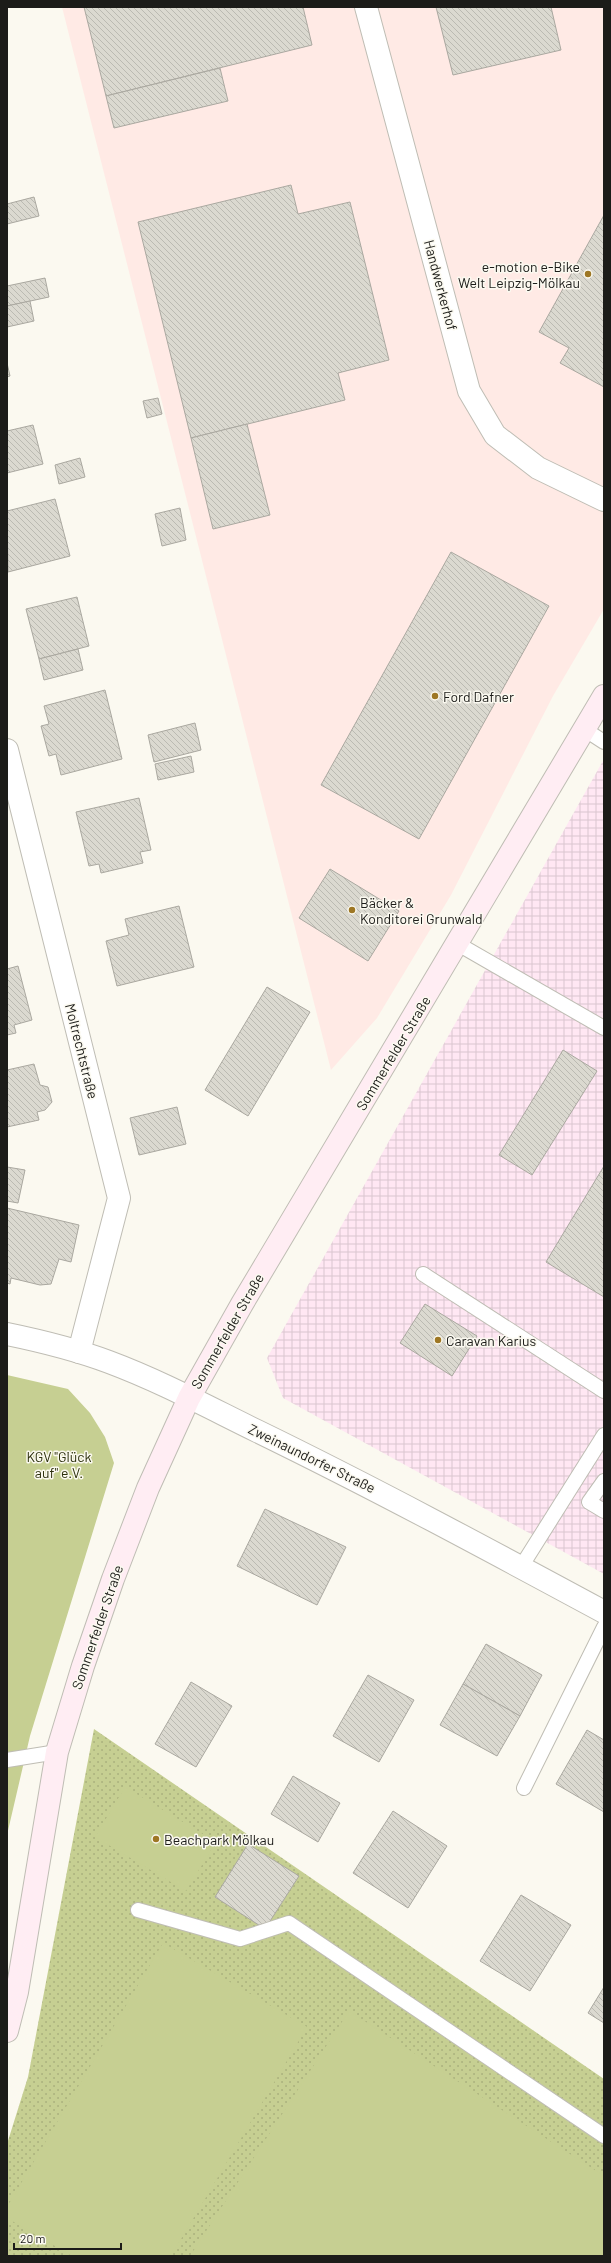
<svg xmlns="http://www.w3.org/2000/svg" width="611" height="2263" font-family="Barlow,sans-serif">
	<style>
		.commercial { fill: #ffeae5 }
		.industrial { fill: url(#industrial-grid) }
		.grass { fill: url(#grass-dots) }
		.garden { fill: #c6cf92 }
		.building { fill: url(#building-back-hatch); stroke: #aaa8a0 }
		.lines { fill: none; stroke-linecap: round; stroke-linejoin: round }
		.service-casing { stroke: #bfbdb4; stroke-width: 16 }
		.minor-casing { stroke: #bfbdb4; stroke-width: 24 }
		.tertiary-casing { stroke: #bfbdb4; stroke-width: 24 }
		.secondary-casing { stroke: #bfbdb4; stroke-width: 24 }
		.service { stroke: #fff; stroke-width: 14 }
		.minor { stroke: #fff; stroke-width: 22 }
		.tertiary { stroke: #fff; stroke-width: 22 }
		.secondary { stroke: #ffedf3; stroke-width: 22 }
		.poi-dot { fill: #9e7724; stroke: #fbf9f0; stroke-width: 1.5 }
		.labels { text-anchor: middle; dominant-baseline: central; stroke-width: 3; stroke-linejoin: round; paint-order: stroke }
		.poi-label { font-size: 14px; fill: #1c1c19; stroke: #fbf9f0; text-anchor: start }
		.street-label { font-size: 14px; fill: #1c1c19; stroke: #fbf9f0 }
		.park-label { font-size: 14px; fill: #2c300d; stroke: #fbf9f0 }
	</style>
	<defs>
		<pattern id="industrial-grid" width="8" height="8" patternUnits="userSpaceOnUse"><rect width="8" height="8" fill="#ffe7f3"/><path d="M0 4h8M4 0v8" fill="none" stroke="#dac6d0"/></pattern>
		<pattern id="grass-dots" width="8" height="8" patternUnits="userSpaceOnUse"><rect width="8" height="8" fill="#c6cf92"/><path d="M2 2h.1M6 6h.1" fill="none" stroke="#aab17d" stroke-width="1.8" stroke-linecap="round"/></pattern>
		<pattern id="building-back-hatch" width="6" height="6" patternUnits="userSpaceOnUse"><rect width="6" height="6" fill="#dbd9d0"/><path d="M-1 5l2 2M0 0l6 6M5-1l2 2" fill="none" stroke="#bbbab2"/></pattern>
	</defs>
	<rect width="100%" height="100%" fill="#fbf9f0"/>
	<polygon class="commercial" points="62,7 604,7 604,609 553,696 451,895 377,1018 331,1070"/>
	<polygon class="industrial" points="604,759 604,1574 283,1398 267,1358"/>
	<polygon class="grass" points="94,1729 604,2079 604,2256 7,2256 7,2144 28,2077"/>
	<g class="garden">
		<polygon points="7,1375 68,1389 90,1413 105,1437 114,1463 30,1736 7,1835"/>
		<polygon points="125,1787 216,1842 186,1891 95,1837"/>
		<polygon points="163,1943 307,2027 171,2256 72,2256 7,2218 7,2207"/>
		<polygon points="349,2011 604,2176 604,2256 190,2256"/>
	</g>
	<g class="building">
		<polygon points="84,7 303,7 312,45 106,96"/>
		<polygon points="436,7 551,7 561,50 453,75"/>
		<polygon points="220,68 228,101 114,128 106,96"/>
		<polygon points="291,185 298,214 350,202 389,360 338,373 345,400 191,438 138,222"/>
		<polygon points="34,197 39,216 7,224 7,204"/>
		<polygon points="604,215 604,387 560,363 569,348 539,332"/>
		<polygon points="45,278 49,297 7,306 7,286"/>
		<polygon points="30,301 34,321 7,327 7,306"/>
		<polygon points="7,363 10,376 7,377"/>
		<polygon points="158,398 162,414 147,418 143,401"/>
		<polygon points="247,424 270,515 213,529 191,438"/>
		<polygon points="33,425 43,464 7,473 7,431"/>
		<polygon points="80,458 85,477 59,484 55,465"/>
		<polygon points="55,499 70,556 8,572 7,511"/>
		<polygon points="180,508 186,540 162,546 155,514"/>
		<polygon points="451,552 549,606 419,839 321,785"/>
		<polygon points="77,597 89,646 39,659 26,609"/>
		<polygon points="78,649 83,670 44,680 39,659"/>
		<polygon points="105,690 122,759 61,775 56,754 49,756 41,726 49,724 44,706"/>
		<polygon points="195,723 201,750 154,762 148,735"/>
		<polygon points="191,756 194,772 158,780 155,764"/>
		<polygon points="139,798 151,850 140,852 143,863 101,873 99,864 89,866 76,812"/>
		<polygon points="330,869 399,911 368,961 299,918"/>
		<polygon points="179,906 194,967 117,986 106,941 129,935 125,919"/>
		<polygon points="18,966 32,1020 14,1025 16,1033 7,1035 7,969"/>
		<polygon points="267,987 310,1012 248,1116 205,1090"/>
		<polygon points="563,1050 597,1071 532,1175 499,1155"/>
		<polygon points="34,1064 40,1085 48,1087 52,1102 45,1110 37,1112 39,1120 7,1127 7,1070"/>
		<polygon points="177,1107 186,1144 139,1155 130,1118"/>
		<polygon points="604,1166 604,1297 546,1262"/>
		<polygon points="7,1167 25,1170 18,1203 7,1201"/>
		<polygon points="7,1208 79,1225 71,1262 59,1259 51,1284 40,1285 11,1278 10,1284 7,1283"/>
		<polygon points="425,1304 477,1336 452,1376 400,1343"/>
		<polygon points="265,1509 346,1547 317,1605 237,1566"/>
		<polygon points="486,1644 542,1675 520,1716 463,1684"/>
		<polygon points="368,1675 414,1700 379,1762 333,1736"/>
		<polygon points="191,1682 232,1706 196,1767 155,1744"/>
		<polygon points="463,1684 520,1716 497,1756 440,1725"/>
		<polygon points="587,1730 604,1740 604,1812 556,1784"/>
		<polygon points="293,1776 340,1803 318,1842 271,1814"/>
		<polygon points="393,1811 447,1846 408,1908 353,1873"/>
		<polygon points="248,1844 299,1876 265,1929 215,1897"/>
		<polygon points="521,1895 571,1925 530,1991 480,1961"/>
		<polygon points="604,1987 604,2023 588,2013"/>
	</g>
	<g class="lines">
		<defs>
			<g id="service">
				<polyline points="584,729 604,742"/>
				<polyline points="458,944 604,1028"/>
				<polyline points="423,1274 604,1391"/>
				<polyline points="604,1481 589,1502 604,1511"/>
				<polyline points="521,1567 604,1435"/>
				<polyline points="7,1760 57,1752"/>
				<polyline points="524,1788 604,1627"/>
				<polyline points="138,1910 240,1939 289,1923 604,2136"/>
			</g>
			<g id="minor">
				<polyline points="366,7 469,391 495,435 538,468 604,500"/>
				<polyline points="7,750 119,1198 79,1352"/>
			</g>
			<path id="tertiary" d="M7,1334c34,7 70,16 102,28 51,19 99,45 148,69 117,57 232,119 347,181"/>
			<polyline id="secondary" points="7,2031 17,1992 57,1752 83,1666 113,1579 148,1488 189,1398 242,1304 604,696"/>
		</defs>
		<use href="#service" class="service-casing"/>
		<use href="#minor" class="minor-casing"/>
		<use href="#tertiary" class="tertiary-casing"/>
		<use href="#secondary" class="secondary-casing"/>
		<use href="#service" class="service"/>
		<use href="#minor" class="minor"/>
		<use href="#tertiary" class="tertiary"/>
		<use href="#secondary" class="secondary"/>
	</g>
	<g class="poi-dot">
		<circle cx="588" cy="274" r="4"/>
		<circle cx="435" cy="696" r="4"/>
		<circle cx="352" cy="910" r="4"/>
		<circle cx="438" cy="1340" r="4"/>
		<circle cx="156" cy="1839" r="4"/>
	</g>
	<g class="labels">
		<g class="poi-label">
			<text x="580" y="266" text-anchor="end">e-motion e-Bike<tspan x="580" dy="16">Welt Leipzig-Mölkau</tspan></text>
			<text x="443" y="696">Ford Dafner</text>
			<text x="360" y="902">Bäcker &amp;<tspan x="360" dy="16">Konditorei Grunwald</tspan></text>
			<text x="446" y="1340">Caravan Karius</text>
			<text x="164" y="1839">Beachpark Mölkau</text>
		</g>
		<g class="street-label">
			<text transform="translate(441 285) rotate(75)">Handwerkerhof</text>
			<text transform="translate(82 1051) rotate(76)">Moltrechtstraße</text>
			<text transform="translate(393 1053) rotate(-59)">Sommerfelder Straße</text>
			<text transform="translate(227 1331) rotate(-60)">Sommerfelder Straße</text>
			<text transform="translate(312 1458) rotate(26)">Zweinaundorfer Straße</text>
			<text transform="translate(97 1627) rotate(-71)">Sommerfelder Straße</text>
		</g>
		<g class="park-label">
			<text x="59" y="1456">KGV "Glück<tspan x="59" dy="16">auf" e.V.</tspan></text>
		</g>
	</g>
	<rect width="611" height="2263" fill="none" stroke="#1c1c19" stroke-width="16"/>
	<path d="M14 2243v6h107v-6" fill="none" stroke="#1c1c19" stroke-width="2"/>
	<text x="20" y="2243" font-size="12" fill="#1c1c19" stroke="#fbf9f0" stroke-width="3" paint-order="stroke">20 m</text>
</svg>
